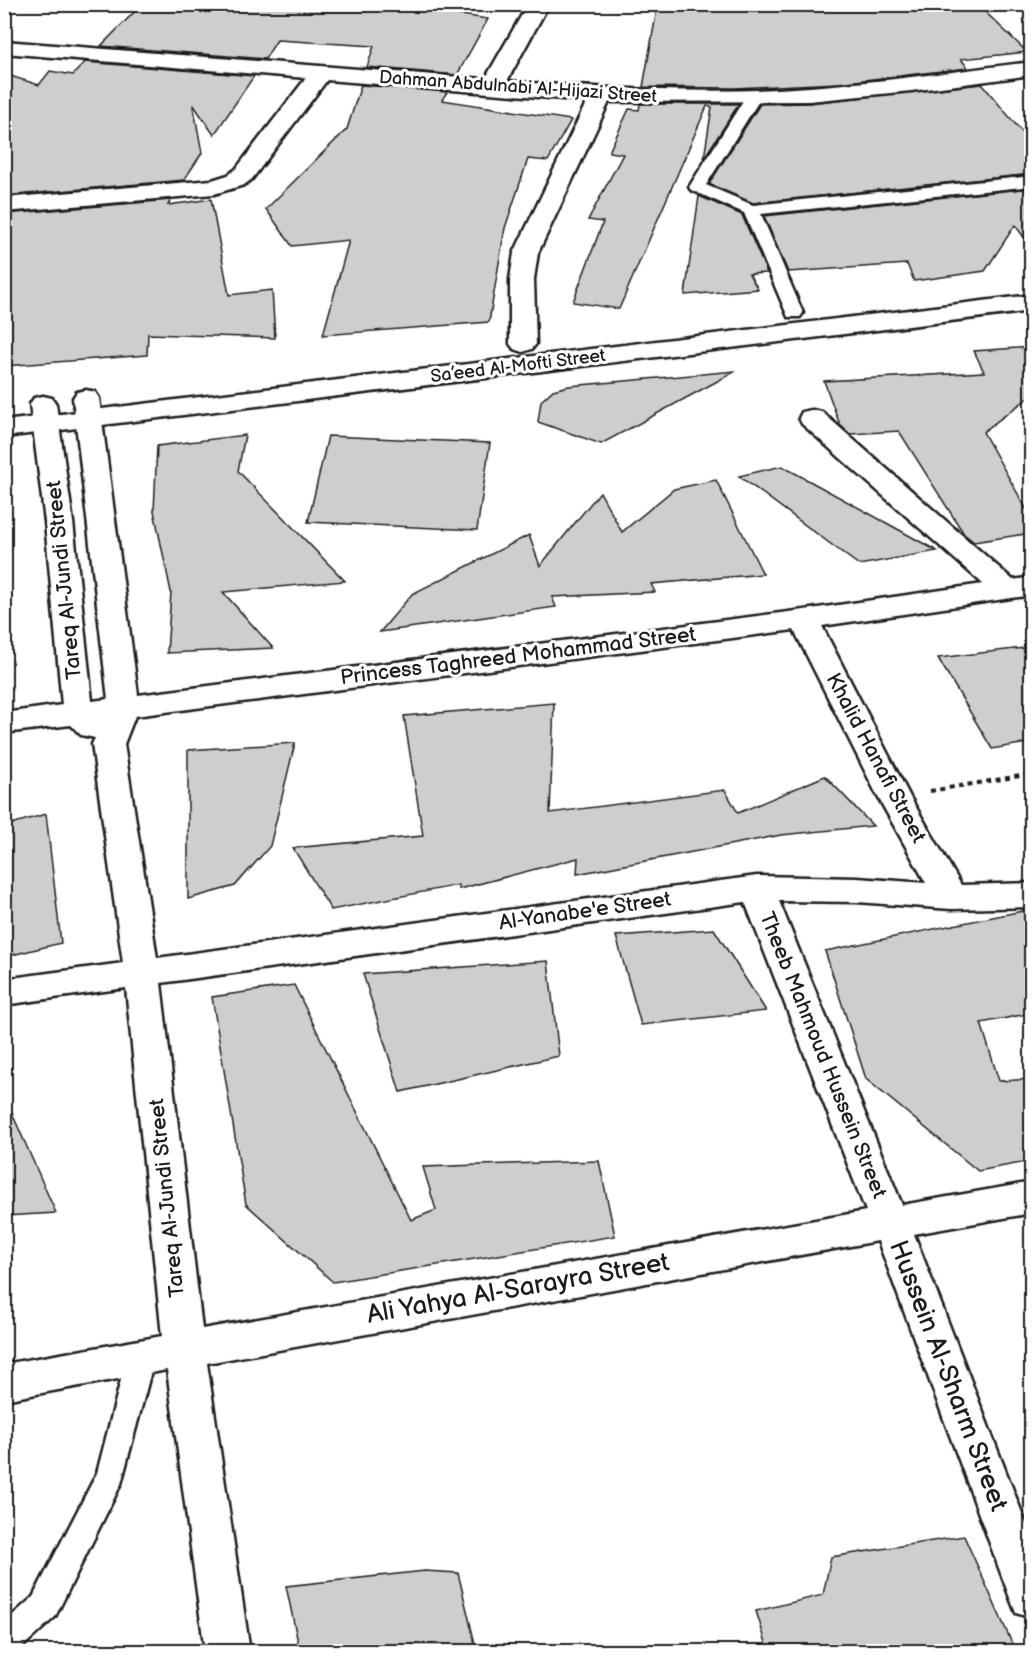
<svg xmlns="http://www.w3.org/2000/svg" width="1036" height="1656" font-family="'Balsamiq Sans',sans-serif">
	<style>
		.building { fill: #cecece; stroke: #1c1c1c; stroke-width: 1.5 }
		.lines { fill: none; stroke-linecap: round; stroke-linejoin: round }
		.lane-casing { stroke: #1c1c1c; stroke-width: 5 }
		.street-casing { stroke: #1c1c1c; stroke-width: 5 }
		.secondary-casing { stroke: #1c1c1c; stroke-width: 5 }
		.path { stroke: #1c1c1c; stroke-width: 4; stroke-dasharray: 5 4.5; stroke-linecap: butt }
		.lane { fill: #fff; fill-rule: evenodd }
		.street { fill: #fff; fill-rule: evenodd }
		.secondary { fill: #fff; fill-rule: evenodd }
		.labels { text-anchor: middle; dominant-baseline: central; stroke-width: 6; stroke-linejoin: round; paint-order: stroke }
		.far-street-label { font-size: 18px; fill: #1c1c1c; stroke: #fff }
		.street-label { font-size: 21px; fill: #1c1c1c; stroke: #fff }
		.near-street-label { font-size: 26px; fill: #1c1c1c; stroke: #fff }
	</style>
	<rect width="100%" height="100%" fill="#fff"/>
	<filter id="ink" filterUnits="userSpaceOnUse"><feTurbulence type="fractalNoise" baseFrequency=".0167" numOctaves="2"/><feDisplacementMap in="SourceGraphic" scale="12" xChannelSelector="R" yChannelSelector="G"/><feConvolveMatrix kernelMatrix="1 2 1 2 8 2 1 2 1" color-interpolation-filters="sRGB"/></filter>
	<g filter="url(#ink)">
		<g class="building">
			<polygon points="142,4 344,4 441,12 488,19 457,75 367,67 374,46 277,40 265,59 101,46"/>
			<polygon points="658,4 977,4 1027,52 961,59 968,68 838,83 734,88 643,87"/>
			<polygon points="85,62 254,76 214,135 193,104 202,153 184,180 4,196 4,74 39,85 50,71 73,75"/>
			<polygon points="982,84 1032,144 1032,174 753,203 709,184 760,104 809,103"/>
			<polygon points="361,85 447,92 442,100 571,120 548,161 528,159 505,228 489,322 323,335 349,240 292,246 266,209 347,129"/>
			<polygon points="640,104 739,104 704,158 712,107 707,106 619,309 573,302 603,222 588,220 623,154 609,152 629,109 639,110"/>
			<polygon points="1032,188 1032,248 1015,225 985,271 914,281 907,264 788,272 764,216"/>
			<polygon points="699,196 742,215 767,273 749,274 758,289 685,295"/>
			<polygon points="211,199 229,295 272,290 275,338 148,334 147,355 4,366 4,214 171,200 168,205"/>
			<polygon points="1032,347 1032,395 983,432 1032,519 1032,533 974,542 964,534 899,431 850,434 840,425 824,381 984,372 974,351"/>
			<polygon points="736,371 601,444 538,422 541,401 553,390 569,386"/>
			<polygon points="245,435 238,471 345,581 223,592 273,648 167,653 171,592 154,511 157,446"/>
			<polygon points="328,436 490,443 477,530 308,522"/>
			<polygon points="782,466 892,526 937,551 859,565 739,476"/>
			<polygon points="716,480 763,574 651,584 655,592 552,597 556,607 380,632 412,594 529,535 540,566 600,492 622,532 674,489"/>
			<polygon points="1032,647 1032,742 992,749 938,658"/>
			<polygon points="554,703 550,813 725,790 738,813 825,776 873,826 781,835 577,874 578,858 459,889 458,885 331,910 293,848 423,836 404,716"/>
			<polygon points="295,743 270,846 235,886 188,899 188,750"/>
			<polygon points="46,814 61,943 4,957 4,826"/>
			<polygon points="1032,909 1032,1013 981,1023 999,1081 1032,1079 1032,1161 978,1171 866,1079 825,951"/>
			<polygon points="714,929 766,1011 641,1025 616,936"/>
			<polygon points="548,961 559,1056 400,1092 363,974"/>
			<polygon points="294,985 411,1220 436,1210 423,1167 599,1161 615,1236 333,1282 246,1204 212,997"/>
			<polygon points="4,1095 56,1213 4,1216"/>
			<polygon points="964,1536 1016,1652 769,1652 756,1611 823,1595 831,1557"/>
			<polygon points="425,1571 458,1573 477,1652 300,1652 286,1586"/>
		</g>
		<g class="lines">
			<defs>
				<g id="lane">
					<polygon points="754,91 762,96 706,185 753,205 1032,176 1032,186 761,214 803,313 800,317 788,317 744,213 691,190 689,187 746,96"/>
					<polygon points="141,1344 151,1348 155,1356 121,1484 55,1617 17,1652 4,1652 4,1623 33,1597 97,1473 127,1356 131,1348"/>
				</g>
				<g id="street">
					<path d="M528,4h21l-42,77c100,8 203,14 303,6 74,-5 148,-16 222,-25v13l-121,16 -102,10 -200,1 -71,151 -4,26 2,65 -4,5 -9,3 -9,-3 -4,-5v-65l4,-26 73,-152 -260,-21 -75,99 -8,6 -30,9 -210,18v-14l208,-18 16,-5 8,-6 70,-91 -302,-25v-12l481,38z"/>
					<path d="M86,390l9,2 4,6 39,297 666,-85 179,-26 -181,-160 -3,-6 3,-6 10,-2 10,2 191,168 19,-3v18l-210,31 88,171 51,88 71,-2v24l-81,2 -94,-7 -78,-1 123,304 130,-23v31l-118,21 118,305v79l-16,-5 -6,-15 -132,-357 -671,122 43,289h-45l-38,-282 -163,30v-36l158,-28 -36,-348 -122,17v-26l119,-16 -31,-219 3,-6 -14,-3 -10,-10 -67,8v-20l58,-8 -17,-183 -15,-118 4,-6 9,-2 9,2 4,6 17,118 19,179 16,-2 -35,-301 4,-6zM794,630l84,167 48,86 -69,-5 -100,-2 -600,82 -33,-214 11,-28zM745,902l121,309 -664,118 -41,-346z"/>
				</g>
				<polygon id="secondary" points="1032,295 1032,311 4,437 4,421"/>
			</defs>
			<use href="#lane" class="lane-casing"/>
			<use href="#street" class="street-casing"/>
			<use href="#secondary" class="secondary-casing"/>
			<polyline class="path" points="930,791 1032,774"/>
			<use href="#lane" class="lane"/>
			<use href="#street" class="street"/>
			<use href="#secondary" class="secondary"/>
		</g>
	</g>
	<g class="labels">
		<g class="far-street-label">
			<text transform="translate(518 87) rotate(4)">Dahman Abdulnabi Al-Hijazi Street</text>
			<text transform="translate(518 366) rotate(-7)">Sa’eed Al-Mofti Street</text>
		</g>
		<g class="street-label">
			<text transform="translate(64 580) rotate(-96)">Tareq Al-Jundi Street</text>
			<text transform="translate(518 656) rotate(-7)">Princess Taghreed Mohammad Street</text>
			<text transform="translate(876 758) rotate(62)">Khalid Hanafi Street</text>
			<text transform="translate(585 911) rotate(-8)">Al-Yanabe'e Street</text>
			<text transform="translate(823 1055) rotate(68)">Theeb Mahmoud Hussein Street</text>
			<text transform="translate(167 1198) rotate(-96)">Tareq Al-Jundi Street</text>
		</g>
		<g class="near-street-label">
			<text transform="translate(518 1289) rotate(-10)">Ali Yahya Al-Sarayra Street</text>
			<text transform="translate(948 1376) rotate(69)">Hussein Al-Sharm Street</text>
		</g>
	</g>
	<rect width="1036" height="1656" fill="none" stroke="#fff" stroke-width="24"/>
	<rect x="12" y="12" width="1012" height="1632" fill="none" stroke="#1c1c1c" stroke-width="2" filter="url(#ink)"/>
</svg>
